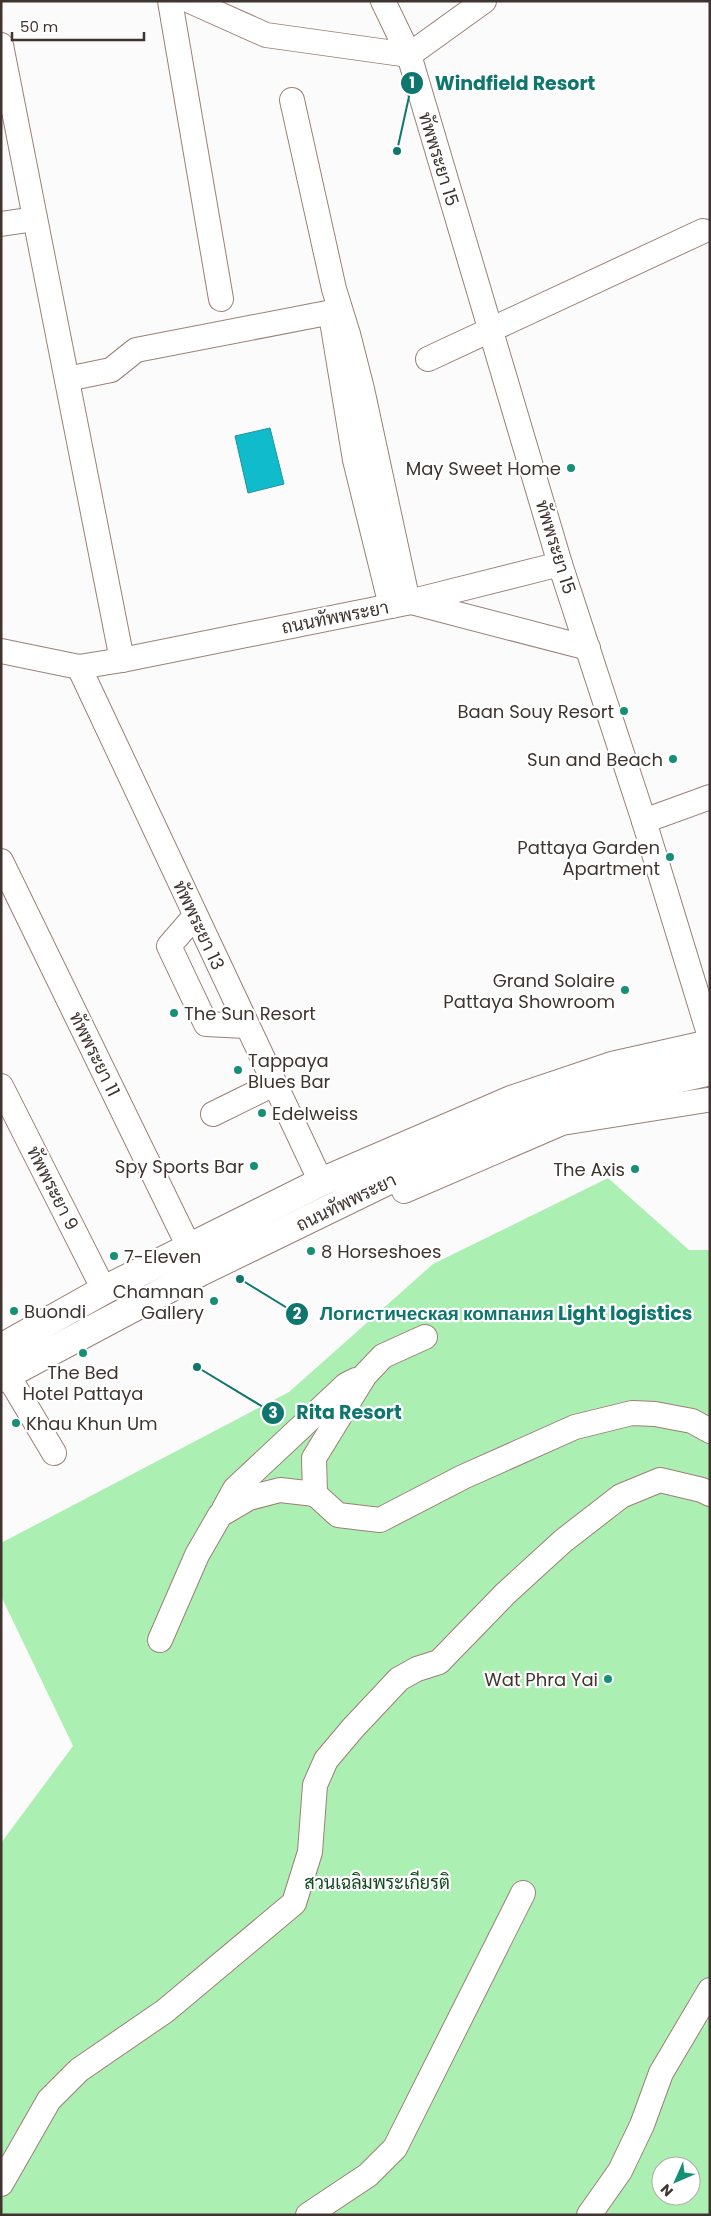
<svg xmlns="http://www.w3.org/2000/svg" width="711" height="2216" font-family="Poppins,Sarabun,sans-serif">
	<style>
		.green { fill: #acefb3; fill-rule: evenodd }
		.water { fill: #10bccb; stroke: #1e939c }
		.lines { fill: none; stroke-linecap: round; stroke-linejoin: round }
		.minor-casing { stroke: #9b8077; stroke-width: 26 }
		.major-casing { stroke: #9b8077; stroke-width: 30 }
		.minor { stroke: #fff; stroke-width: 24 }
		.major { stroke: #fff; stroke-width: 28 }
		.poi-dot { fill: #159076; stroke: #fff; stroke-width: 2 }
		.labels { text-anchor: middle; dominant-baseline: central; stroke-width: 4.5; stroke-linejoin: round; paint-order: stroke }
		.street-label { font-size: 18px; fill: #3f342f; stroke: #fff }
		.poi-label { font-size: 18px; fill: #3f342f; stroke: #fff; text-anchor: end }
		.park-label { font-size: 18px; fill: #134a1f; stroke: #fff }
		.leader { fill: none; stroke: #0f766e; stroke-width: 2 }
		.callout-dot { fill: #0f766e; stroke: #fff; stroke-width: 2 }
		.mark-label { font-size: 15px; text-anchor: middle; font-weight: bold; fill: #fff }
		.callout-label { font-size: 19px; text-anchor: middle; font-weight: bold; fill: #0f766e; stroke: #fff; stroke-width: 4.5; stroke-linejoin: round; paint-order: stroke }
	</style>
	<rect width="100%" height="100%" fill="#fbfbfb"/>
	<path class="green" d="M608,1178l81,72h21v965h-709v-372l72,-97 -72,-150v-53l288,-151 144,-128zM661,2166h30v30h-30z"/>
	<polygon class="water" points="270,428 284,484 248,493 235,436"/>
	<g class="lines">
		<defs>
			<g id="minor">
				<polyline points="170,1 221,299"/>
				<polyline points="190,1 266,35 409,55 484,1"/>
				<polyline points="383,1 409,55 560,564 644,821 710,1037"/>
				<polyline points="1,45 122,660"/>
				<polyline points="292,100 334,289 348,334 362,389 408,602"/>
				<polyline points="1,224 35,219"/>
				<polyline points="428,359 703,231"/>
				<polyline points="67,379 111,370 136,350 327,313 332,321 355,460 391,606"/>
				<polyline points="413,601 560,564"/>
				<polyline points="1,651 79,667 122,660 411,602 588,648"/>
				<polyline points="79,667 321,1182"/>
				<polyline points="644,821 710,797"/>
				<polyline points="1,861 189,1247"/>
				<polyline points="195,916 169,946 206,1024 246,1026"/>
				<polyline points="1,1086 104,1290"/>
				<polyline points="213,1114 274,1084"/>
				<polyline points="398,1177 404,1191 562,1123 707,1100"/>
				<polyline points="425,1337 383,1356 365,1375 314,1458 315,1494 338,1515 380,1520 463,1477 575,1427 632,1413 655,1414 692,1421 710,1431"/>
				<polyline points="7,1374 54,1453"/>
				<polyline points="224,1509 235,1489 346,1385 356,1380"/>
				<polyline points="160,1640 197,1555 220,1515 249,1498 280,1490 315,1494"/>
				<polyline points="1,2184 49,2100 79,2070 165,2011 294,1903 310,1852 315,1785 326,1760 353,1728 399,1679 417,1669 439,1662 505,1594 563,1541 621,1496 660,1480 702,1490 710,1494"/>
				<polyline points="308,2215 368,2175 395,2148 523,1893"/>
				<polyline points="589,2215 620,2171 642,2125 661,2073 710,1990"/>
			</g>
			<g id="major">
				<polyline points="1,1348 104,1290 321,1182 511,1100 612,1066 710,1044"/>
				<polyline points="1,1378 202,1271 385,1182 520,1124 617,1093 710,1071"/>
			</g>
		</defs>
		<use href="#minor" class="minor-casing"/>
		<use href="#major" class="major-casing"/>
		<use href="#minor" class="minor"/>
		<use href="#major" class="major"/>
	</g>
	<g class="poi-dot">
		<circle cx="571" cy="468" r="5"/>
		<circle cx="624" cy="711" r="5"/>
		<circle cx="673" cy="759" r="5"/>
		<circle cx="670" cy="857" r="5"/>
		<circle cx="625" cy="990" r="5"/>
		<circle cx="174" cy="1013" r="5"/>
		<circle cx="238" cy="1070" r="5"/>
		<circle cx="262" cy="1113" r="5"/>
		<circle cx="254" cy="1166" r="5"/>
		<circle cx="635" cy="1169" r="5"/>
		<circle cx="311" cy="1251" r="5"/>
		<circle cx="114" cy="1256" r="5"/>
		<circle cx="214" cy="1301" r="5"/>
		<circle cx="14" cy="1311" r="5"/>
		<circle cx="83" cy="1353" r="5"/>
		<circle cx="16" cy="1423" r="5"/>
		<circle cx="608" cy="1679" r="5"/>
	</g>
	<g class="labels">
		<g class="street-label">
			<text transform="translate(439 159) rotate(73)">ทัพพระยา 15</text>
			<text transform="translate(556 547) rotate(73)">ทัพพระยา 15</text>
			<text transform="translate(335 617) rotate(-11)">ถนนทัพพระยา</text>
			<text transform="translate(199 925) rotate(65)">ทัพพระยา 13</text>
			<text transform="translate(95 1054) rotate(64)">ทัพพระยา 11</text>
			<text transform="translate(53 1188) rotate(63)">ทัพพระยา 9</text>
			<text transform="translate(346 1202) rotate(-26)">ถนนทัพพระยา</text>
		</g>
		<g class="poi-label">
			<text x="561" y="468">May Sweet Home</text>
			<text x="614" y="711">Baan Souy Resort</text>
			<text x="663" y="759">Sun and Beach</text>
			<text x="660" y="847">Pattaya Garden<tspan x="660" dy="21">Apartment</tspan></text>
			<text x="615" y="980">Grand Solaire<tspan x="615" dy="21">Pattaya Showroom</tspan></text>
			<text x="184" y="1013" text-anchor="start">The Sun Resort</text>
			<text x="248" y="1060" text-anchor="start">Tappaya<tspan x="248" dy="21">Blues Bar</tspan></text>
			<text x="272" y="1113" text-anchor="start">Edelweiss</text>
			<text x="244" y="1166">Spy Sports Bar</text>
			<text x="625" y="1169">The Axis</text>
			<text x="321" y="1251" text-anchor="start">8 Horseshoes</text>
			<text x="124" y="1256" text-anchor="start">7-Eleven</text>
			<text x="204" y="1291">Chamnan<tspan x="204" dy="21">Gallery</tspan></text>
			<text x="24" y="1311" text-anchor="start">Buondi</text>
			<text x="83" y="1372" text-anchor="middle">The Bed<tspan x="83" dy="21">Hotel Pattaya</tspan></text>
			<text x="26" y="1423" text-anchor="start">Khau Khun Um</text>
			<text x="598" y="1679">Wat Phra Yai</text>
		</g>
		<g class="park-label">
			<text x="377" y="1882">สวนเฉลิมพระเกียรติ</text>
		</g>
	</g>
	<path class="leader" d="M397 151L412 83M240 1279L297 1314M197 1367L273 1413"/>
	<g class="callout-dot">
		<circle cx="397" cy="151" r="5"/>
		<circle cx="240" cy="1279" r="5"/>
		<circle cx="197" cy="1367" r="5"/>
		<circle cx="412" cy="83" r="12"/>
		<circle cx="297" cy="1314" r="12"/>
		<circle cx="273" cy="1413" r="12"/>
	</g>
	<g class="mark-label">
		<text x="412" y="88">1</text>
		<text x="297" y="1319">2</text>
		<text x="273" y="1418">3</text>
	</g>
	<g class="callout-label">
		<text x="515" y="90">Windfield Resort</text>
		<text x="506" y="1320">Логистическая компания Light logistics</text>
		<text x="349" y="1419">Rita Resort</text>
	</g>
	<rect width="711" height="2216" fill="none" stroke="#3f342f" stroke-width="5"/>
	<g transform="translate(676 2181) rotate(225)"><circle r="24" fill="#ffffff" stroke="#b2aeac"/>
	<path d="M0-4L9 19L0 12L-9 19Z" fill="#159076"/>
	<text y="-8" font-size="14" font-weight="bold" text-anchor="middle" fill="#3f342f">N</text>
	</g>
	<path d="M12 32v8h132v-8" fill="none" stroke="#3f342f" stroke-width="2.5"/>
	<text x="20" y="32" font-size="15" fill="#3f342f" stroke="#ffffff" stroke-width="4" paint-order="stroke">50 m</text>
</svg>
